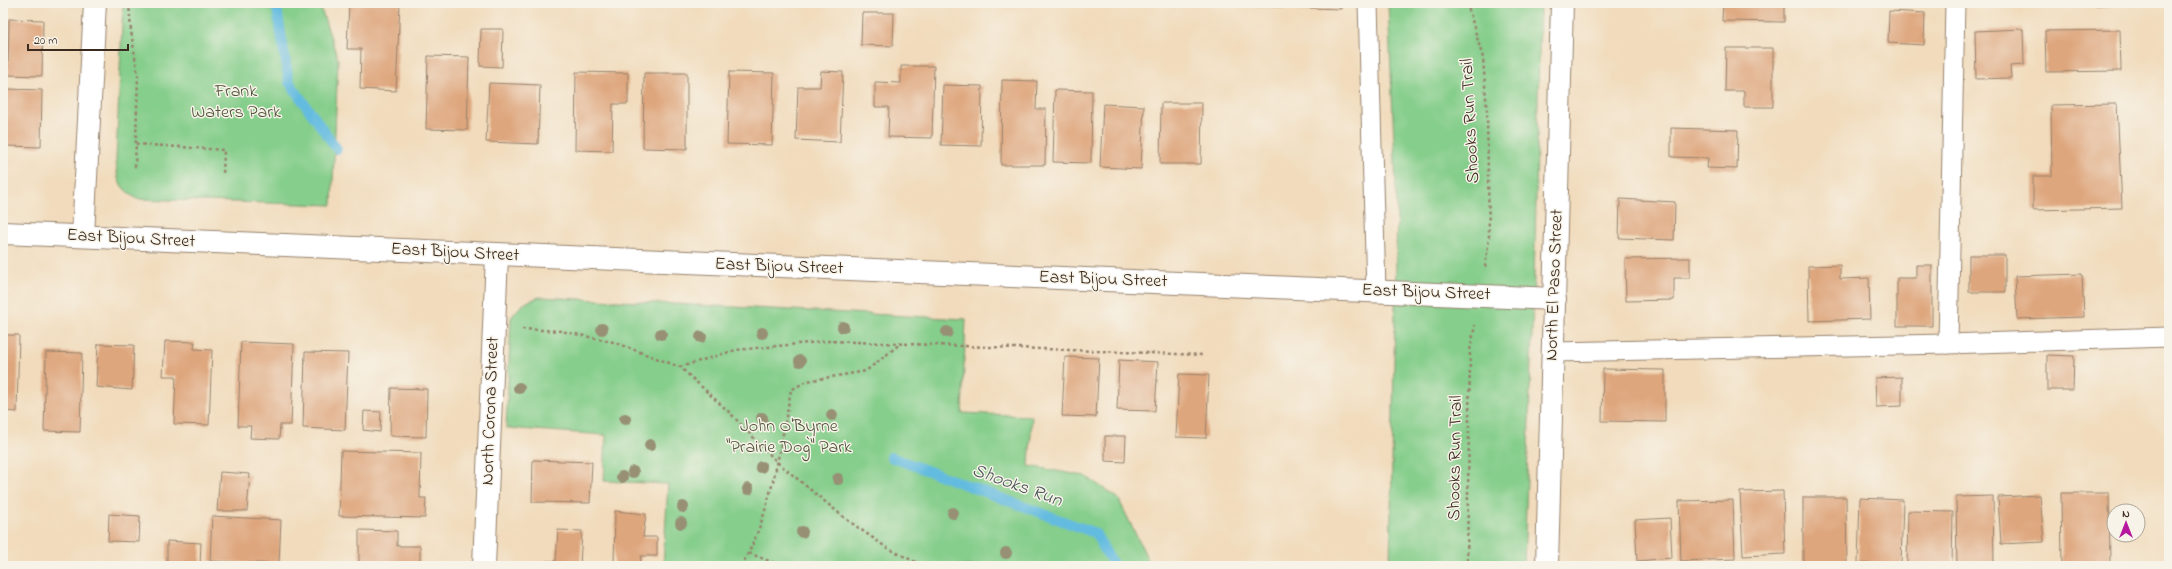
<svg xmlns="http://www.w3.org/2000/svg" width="2172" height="569" font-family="'Indie Flower',sans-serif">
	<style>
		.green { fill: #85ce8b; stroke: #607c54 }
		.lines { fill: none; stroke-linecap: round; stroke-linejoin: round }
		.stream { stroke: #63bbe0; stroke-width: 10 }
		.building { fill: #dea67d }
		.service-casing { stroke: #96826d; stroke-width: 21 }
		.minor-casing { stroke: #96826d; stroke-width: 24 }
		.path { stroke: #96826d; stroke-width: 2.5; stroke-dasharray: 3 3; stroke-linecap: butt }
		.service { stroke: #fff; stroke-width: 19 }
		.minor { stroke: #fff; stroke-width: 22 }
		.tree { fill: #979074 }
		.labels { text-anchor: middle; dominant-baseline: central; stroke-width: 3; stroke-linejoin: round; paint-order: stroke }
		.park-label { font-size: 18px; fill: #4e5339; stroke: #f7f3e8 }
		.street-label { font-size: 18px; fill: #3b2a1e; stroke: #f7f3e8 }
		.water-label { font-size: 19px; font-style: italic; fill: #475658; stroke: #f7f3e8 }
	</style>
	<rect width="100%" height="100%" fill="#f7f3e8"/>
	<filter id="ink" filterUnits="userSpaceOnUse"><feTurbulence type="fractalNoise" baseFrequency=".025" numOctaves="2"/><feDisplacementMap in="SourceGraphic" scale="8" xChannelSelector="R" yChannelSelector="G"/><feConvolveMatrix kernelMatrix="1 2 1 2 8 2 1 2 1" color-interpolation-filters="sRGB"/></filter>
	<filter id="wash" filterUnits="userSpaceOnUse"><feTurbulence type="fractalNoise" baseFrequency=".012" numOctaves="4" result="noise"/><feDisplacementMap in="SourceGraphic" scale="16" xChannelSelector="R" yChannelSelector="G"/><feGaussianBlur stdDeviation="0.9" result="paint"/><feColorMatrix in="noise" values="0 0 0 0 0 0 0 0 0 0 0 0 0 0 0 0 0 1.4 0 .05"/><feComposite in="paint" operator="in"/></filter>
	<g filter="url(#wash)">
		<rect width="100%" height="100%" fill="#f1dbbc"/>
		<g class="green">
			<path d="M123,3h196l19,56 -6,146 -195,-6c-19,-13 -20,-18 -21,-40z"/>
			<polygon points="1388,3 1540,3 1535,244 1524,566 1390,566 1397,210"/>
			<path d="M540,297l426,22 -4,94 70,3 -3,50 56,10 33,22 33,68h-488l5,-82 -64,-3 2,-46 -100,-7 5,-110c8,-12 15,-17 29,-21z"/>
		</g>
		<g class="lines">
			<g class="stream">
				<polyline points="276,3 289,82 337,149"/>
				<polyline points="891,457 1095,533 1114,566"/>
			</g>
		</g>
		<g id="blocks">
			<g class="building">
				<polygon points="349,3 400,3 396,91 360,89 361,49 347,49"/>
				<polygon points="1221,3 1341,3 1341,9 1221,5"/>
				<polygon points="1723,3 1784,3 1784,22 1722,21"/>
				<polygon points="2079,3 2125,3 2125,4 2079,6"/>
				<polygon points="1889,11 1925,13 1924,45 1888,43"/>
				<polygon points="862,13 894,13 893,46 861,45"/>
				<polygon points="9,19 43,20 42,76 8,75"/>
				<polygon points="481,29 503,29 502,67 480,66"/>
				<polygon points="2023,29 2024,65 2010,66 2011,78 1976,79 1975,31"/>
				<polygon points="2120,30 2121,71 2046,72 2045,31"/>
				<polygon points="1726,48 1773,48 1773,107 1744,107 1744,91 1725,91"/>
				<polygon points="428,56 469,57 467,130 426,129"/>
				<polygon points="901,66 934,66 932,138 888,137 889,107 875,107 875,82 901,83"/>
				<polygon points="821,71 843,72 840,142 796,140 798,87 820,87"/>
				<polygon points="576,72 628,73 628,104 613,104 612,151 575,150"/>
				<polygon points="729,72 774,73 772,145 727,144"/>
				<polygon points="644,73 687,73 687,149 643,148"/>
				<polygon points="1002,80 1037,81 1036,109 1046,109 1045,165 1001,165"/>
				<polygon points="489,83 540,85 538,144 486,142"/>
				<polygon points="943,85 982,86 981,146 941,145"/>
				<polygon points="6,89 42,90 41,147 5,146"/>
				<polygon points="1055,90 1092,91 1091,163 1053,162"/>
				<polygon points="1161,103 1202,103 1201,164 1160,164"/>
				<polygon points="1103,104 1144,106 1141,169 1100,167"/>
				<polygon points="2117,104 2122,208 2033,210 2033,176 2052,176 2051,105"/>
				<polygon points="1671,128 1738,130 1737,169 1707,168 1708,158 1671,157"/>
				<polygon points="1620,199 1675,202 1674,240 1619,238"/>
				<rect x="1969" y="255" width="36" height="37"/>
				<polygon points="1690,258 1690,278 1674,278 1674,300 1626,301 1625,259"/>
				<polygon points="1840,265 1840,279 1869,278 1870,319 1809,321 1808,266"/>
				<polygon points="1916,265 1932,265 1932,326 1897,326 1897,278 1916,278"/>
				<polygon points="2082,274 2084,317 2017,319 2015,276"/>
				<polygon points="3,335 19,335 17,412 3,411"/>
				<polygon points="165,341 195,342 194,349 212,350 209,425 174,424 176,376 163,376"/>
				<polygon points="241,342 294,344 291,425 280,425 279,439 250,438 251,426 238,426"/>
				<polygon points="98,344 134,345 132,390 96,387"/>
				<polygon points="46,352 82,353 80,432 44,431"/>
				<polygon points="305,352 348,353 345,430 303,428"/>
				<polygon points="2047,355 2074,356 2073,390 2047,390"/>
				<polygon points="1065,357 1099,358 1096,417 1062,416"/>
				<polygon points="1119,360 1158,362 1155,411 1117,410"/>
				<polygon points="1603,369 1665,370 1665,422 1602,421"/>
				<polygon points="1179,374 1209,375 1206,438 1176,437"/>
				<polygon points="1902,377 1902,406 1876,407 1875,378"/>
				<polygon points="391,388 427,389 426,437 390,436"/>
				<polygon points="364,411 381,412 380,432 363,430"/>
				<polygon points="1105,436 1126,436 1125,462 1105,461"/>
				<polygon points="341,451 421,453 420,498 426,498 425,518 339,516"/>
				<polygon points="533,460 592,462 590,503 532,502"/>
				<polygon points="220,472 250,474 247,511 217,511"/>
				<polygon points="1783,491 1785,554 1743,556 1740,492"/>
				<polygon points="2061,493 2109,493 2110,566 2062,566"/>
				<polygon points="2040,495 2044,542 2001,544 1998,497"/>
				<polygon points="1993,496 1994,566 1957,566 1956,497"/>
				<polygon points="1803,497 1846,497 1847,566 1803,566"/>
				<polygon points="1860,498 1903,500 1901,565 1858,563"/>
				<polygon points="1733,500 1735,559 1681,561 1679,501"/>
				<polygon points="615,511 646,514 643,537 657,537 657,556 641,556 640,566 614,566"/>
				<polygon points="1908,511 1953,512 1952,566 1907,566"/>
				<polygon points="109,514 140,516 139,542 108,541"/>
				<polygon points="212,516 281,520 279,564 210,561"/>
				<polygon points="1670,518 1672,558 1637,561 1635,520"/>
				<polygon points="359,530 397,531 397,546 420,546 420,566 359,566"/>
				<polygon points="558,530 582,531 580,566 545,566 546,561 556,561"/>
				<polygon points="167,541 201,543 200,566 167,566"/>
			</g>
		</g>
	</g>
	<g filter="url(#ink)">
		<use href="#blocks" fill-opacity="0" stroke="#96826d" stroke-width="1"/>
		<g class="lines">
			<defs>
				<g id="service">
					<polyline points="1368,3 1376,291"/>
					<polyline points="1948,344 1955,3"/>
					<polyline points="1553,352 1948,344 2169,337"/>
				</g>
				<g id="minor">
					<polyline points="3,233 1555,299"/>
					<polyline points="83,236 95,3"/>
					<polyline points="484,566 497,255"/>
					<polyline points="1547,566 1562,3"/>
				</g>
			</defs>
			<use href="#service" class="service-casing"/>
			<use href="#minor" class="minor-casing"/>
			<g class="path">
				<polyline points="129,3 131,31 138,76 135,170"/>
				<polyline points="1467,3 1483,58 1487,112 1489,239 1485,267"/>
				<polyline points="136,144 224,150 223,175"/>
				<polyline points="522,329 561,331 613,342 680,367 729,412 777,462 846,519 887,548 924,566"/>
				<polyline points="680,367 736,350 829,341 1203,355"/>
				<polyline points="749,553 782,566"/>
				<path d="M741,566c29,-46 40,-123 50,-176l16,-9 59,-10 34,-27"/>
				<polyline points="1467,566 1470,351 1475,325"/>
			</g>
			<use href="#service" class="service"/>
			<use href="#minor" class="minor"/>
		</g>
		<g class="tree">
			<circle cx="843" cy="327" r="6"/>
			<circle cx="602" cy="329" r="6"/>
			<circle cx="947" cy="332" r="6"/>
			<circle cx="762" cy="333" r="6"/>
			<circle cx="661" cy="334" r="6"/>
			<circle cx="701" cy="337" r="6"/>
			<circle cx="800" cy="361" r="6"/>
			<circle cx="519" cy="388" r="6"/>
			<circle cx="832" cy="415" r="6"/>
			<circle cx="762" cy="418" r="6"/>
			<circle cx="625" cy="419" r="6"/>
			<circle cx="650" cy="445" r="6"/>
			<circle cx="761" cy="467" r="6"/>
			<circle cx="633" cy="472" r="6"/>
			<circle cx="622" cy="477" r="6"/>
			<circle cx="838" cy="479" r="6"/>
			<circle cx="748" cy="489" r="6"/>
			<circle cx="683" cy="507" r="6"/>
			<circle cx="953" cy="513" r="6"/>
			<circle cx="681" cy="523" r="6"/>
			<circle cx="802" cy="532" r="6"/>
			<circle cx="1006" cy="553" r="6"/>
		</g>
	</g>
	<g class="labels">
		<g class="park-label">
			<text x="236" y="92">Frank<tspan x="236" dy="21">Waters Park</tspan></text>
			<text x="789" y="427">John O'Byrne<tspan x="789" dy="21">"Prairie Dog" Park</tspan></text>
		</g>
		<g class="street-label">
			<text transform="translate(1471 121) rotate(-93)">Shooks Run Trail</text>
			<text transform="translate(131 239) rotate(3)">East Bijou Street</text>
			<text transform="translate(455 253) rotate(3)">East Bijou Street</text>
			<text transform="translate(779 267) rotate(2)">East Bijou Street</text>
			<text transform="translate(1103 280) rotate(2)">East Bijou Street</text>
			<text transform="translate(1555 285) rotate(-88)">North El Paso Street</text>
			<text transform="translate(1426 293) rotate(2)">East Bijou Street</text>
			<text transform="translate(491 411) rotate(-88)">North Corona Street</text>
			<text transform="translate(1456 458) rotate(-89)">Shooks Run Trail</text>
		</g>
		<g class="water-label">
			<text transform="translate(1017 486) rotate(20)">Shooks Run</text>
		</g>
	</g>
	<rect width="2172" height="569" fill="none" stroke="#f7f3e8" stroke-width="16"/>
	<g transform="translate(2126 523)"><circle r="19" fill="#f7f3e8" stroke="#aca397"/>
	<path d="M0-3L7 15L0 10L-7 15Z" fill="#b5179e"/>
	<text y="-6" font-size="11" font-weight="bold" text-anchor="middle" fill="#3b2a1e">N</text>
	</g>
	<path d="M28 44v6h100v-6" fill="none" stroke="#3b2a1e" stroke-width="2"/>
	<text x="34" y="44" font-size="12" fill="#3b2a1e" stroke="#f7f3e8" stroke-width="3" paint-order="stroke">20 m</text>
</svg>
